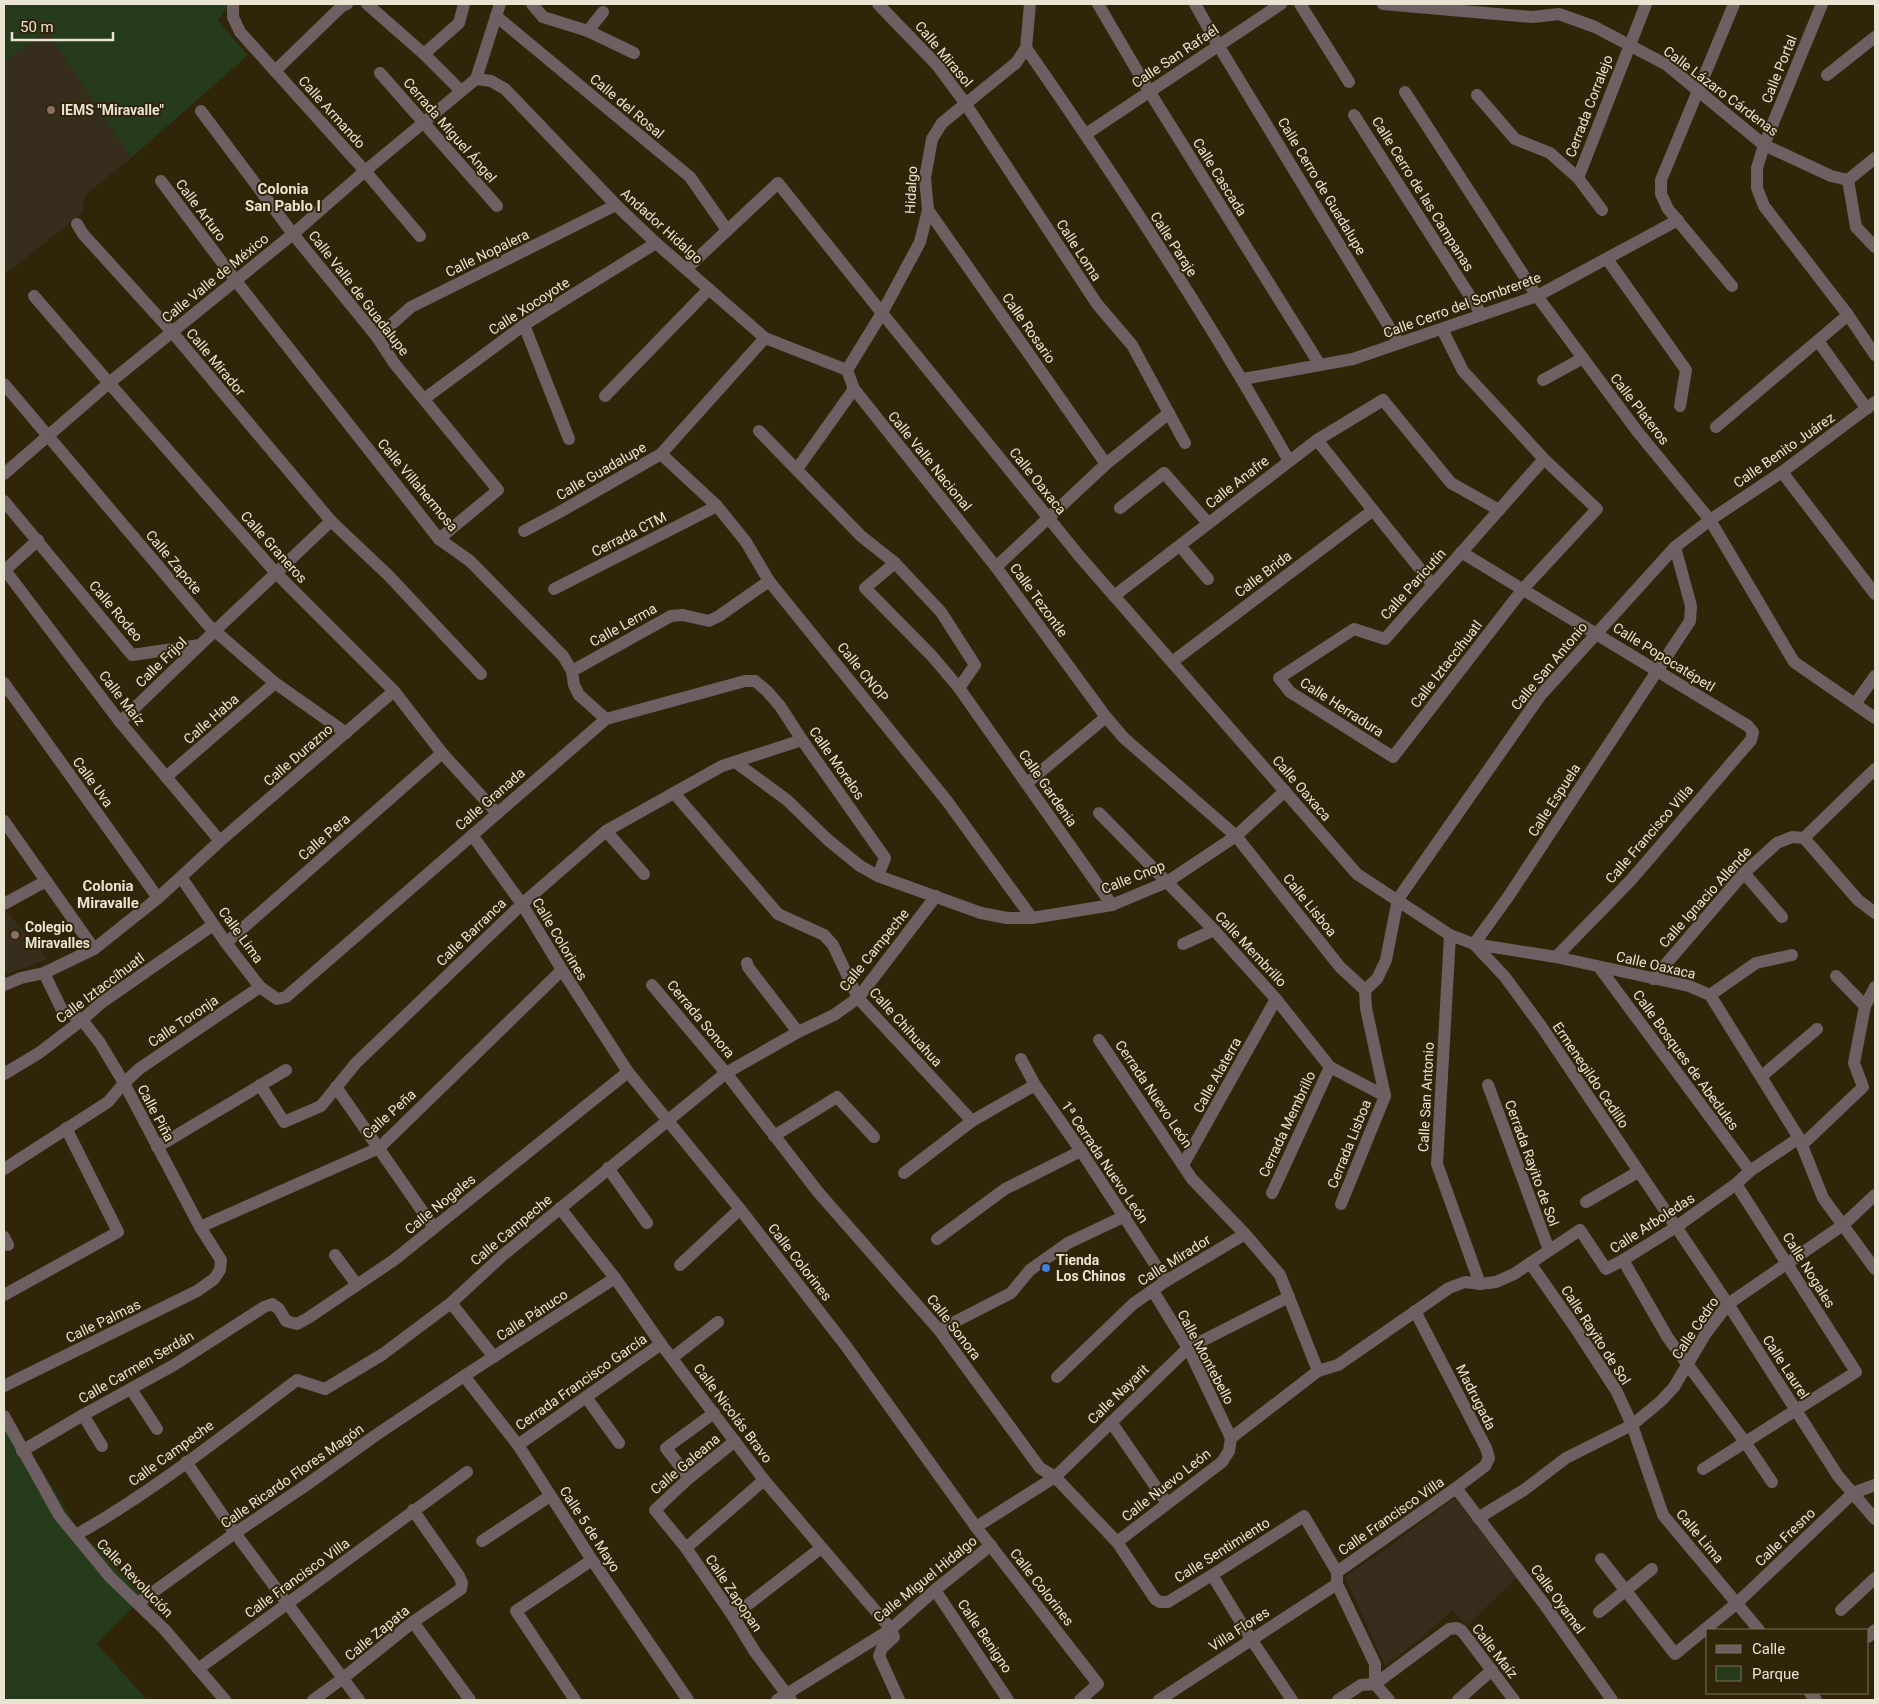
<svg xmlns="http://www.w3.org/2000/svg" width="1879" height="1704" font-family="Roboto,sans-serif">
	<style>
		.education { fill: #362d1d }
		.green { fill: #253b1b }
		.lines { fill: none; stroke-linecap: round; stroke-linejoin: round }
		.minor { stroke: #6e5f62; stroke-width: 12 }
		.tertiary { stroke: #6e5f62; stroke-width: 12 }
		.education-dot { fill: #8d6e63; stroke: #302509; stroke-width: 2 }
		.shop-dot { fill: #3f7fe0; stroke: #302509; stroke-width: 2 }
		.labels { text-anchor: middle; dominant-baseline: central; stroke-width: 4; stroke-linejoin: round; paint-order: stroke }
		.street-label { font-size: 14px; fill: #e9e3d2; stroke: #302509 }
		.poi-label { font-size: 14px; font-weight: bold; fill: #e9e3d2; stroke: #302509; text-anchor: start }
		.neighbourhood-label { font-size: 15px; font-weight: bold; fill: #e9e3d2; stroke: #302509 }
	</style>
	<rect width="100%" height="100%" fill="#302509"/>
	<g class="education">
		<polygon points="47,31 131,158 85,195 82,213 4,275 4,62"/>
		<polygon points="4,910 5,910 48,959 4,975"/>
		<polygon points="1455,1498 1516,1578 1467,1626 1452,1610 1431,1630 1385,1666 1345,1576 1372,1559"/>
	</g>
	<g class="green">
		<polygon points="4,4 229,4 218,21 248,55 131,158 47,31 4,62"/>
		<polygon points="4,1408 77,1528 143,1596 97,1644 147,1700 4,1700"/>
	</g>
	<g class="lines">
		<g class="minor">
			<polyline points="233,4 233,17 240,32 365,171 420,236"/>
			<polyline points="367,4 424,54 461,91"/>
			<polyline points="532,4 543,17 588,31 634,53"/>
			<polyline points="878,4 937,65 965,103 1097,304 1132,345 1185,443"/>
			<polyline points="1098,4 1149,91 1320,365"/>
			<polyline points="1195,4 1218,45 1399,343"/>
			<polyline points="1300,4 1349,82"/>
			<polyline points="1383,4 1520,16 1533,17 1559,14 1595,27 1667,65 1764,145 1831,176 1848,180 1856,227 1875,247"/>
			<polyline points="1822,4 1764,145 1757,168 1757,188 1764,206 1848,315 1875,355"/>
			<polyline points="496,16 690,177 727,230"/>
			<polyline points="588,31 603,12"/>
			<path d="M1026,48c93,134 183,271 263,413"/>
			<polyline points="424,54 459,23 464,4"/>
			<polyline points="275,71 341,7 347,4"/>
			<polyline points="380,73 497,206"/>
			<polyline points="1827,75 1875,37"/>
			<polyline points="476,79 500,4"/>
			<polyline points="1405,92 1537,296 1637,431 1710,520 1794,662 1875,718"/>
			<polyline points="1477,95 1515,139 1550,153 1578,178 1602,210"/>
			<polyline points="201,111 293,234 377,337 394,363 498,490 439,539"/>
			<polyline points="1354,115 1482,315"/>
			<polyline points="1086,134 1281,4"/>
			<polyline points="1578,178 1646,4"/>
			<polyline points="1848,180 1875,158"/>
			<polyline points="161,181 236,281 439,539 470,561 563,656 572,671 574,685 579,695 606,719"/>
			<polyline points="928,210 1106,464"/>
			<polyline points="77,224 83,234 172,332 331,521 389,576 481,674"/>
			<polyline points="1607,259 1686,370 1680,406"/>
			<polyline points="686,269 778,183 882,313"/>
			<polyline points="1732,286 1668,209 1661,194 1661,180 1734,4"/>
			<polyline points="34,296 109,383 276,573 394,691 442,753 497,813"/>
			<polyline points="524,325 569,439"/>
			<polyline points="1442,329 1463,371 1544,459 1597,509 1523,589 1393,757 1290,692 1279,678 1354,629 1385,639 1544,459"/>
			<polyline points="377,337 411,307 616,205"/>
			<polyline points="1818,341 1867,409"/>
			<polyline points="847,370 854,389 996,567 1106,717 1124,738 1236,836 1340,967 1365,990"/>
			<polyline points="1243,379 1353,359 1537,296 1678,220"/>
			<polyline points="1543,380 1583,358"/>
			<polyline points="4,384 208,625 275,683 346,733"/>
			<polyline points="605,396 709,289"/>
			<polyline points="424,399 524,325 656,243"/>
			<polyline points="1716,427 1848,315"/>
			<polyline points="759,431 861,536 895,563 865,588 932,656 959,688 1112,905"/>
			<polyline points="1317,440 1432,584"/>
			<polyline points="661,454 717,506 746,542 769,581 947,801 1032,918"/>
			<polyline points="797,469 854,389"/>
			<polyline points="1782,472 1875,594"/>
			<polyline points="4,501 132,655 200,645 331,521"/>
			<polyline points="1120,508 1164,473 1208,523"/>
			<polyline points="524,531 558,513 661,454 765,338"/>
			<polyline points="1180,546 1208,579"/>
			<polyline points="1675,547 1691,606 1690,621 1508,897 1474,944 1505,977 1541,1026 1728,1304 1838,1476 1875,1519"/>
			<polyline points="1461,552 1748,726 1753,732 1751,740 1631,880 1556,957"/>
			<polyline points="895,563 941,612 975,665 959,688"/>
			<polyline points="996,567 1106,464 1169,413"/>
			<polyline points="5,570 120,722 220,841"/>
			<polyline points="4,571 38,540"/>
			<polyline points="554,589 717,506"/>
			<polyline points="1114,596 1317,440 1383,400 1451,483 1499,510"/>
			<polyline points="1172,662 1372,511"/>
			<polyline points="572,671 671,616 683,615 709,621 719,616 769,581"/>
			<polyline points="4,683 158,898"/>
			<polyline points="1855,704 1875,676"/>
			<polyline points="120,722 200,645"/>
			<polyline points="735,762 787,800 828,840 860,866 878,876 981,913 1007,918 1032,918 1112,905 1167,882 1236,836 1285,791"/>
			<polyline points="166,777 275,683"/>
			<polyline points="1027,783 1106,717"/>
			<polyline points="674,793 778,914 824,935 833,945 858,998 972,1121"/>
			<polyline points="1099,813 1214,930 1276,999 1330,1067 1385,1096"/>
			<polyline points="4,821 94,949"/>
			<polyline points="606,831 644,874"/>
			<polyline points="472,835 522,904 562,970 628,1072 740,1209 846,1346 976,1527 1098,1684 1080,1700"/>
			<polyline points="1804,838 1858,900 1875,913"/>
			<polyline points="1744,873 1782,917"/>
			<polyline points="181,877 226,943 260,987 277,999 286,997 606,719 745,681 755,681 767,691 780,706 802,740 885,858 878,876"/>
			<polyline points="4,904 46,881"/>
			<polyline points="1450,935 1437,1164 1480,1284"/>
			<polyline points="226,943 442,753"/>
			<polyline points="1183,944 1214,930"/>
			<polyline points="747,963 748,967 798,1032"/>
			<polyline points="1599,967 1750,1171"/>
			<polyline points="1836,976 1865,1006"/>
			<polyline points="1653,979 1744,873 1777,843 1792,837 1804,838 1875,769"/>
			<polyline points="4,985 21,978 44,973 94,949 158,898 220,841 394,691"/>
			<polyline points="652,985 726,1073 818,1192 939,1330 1040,1468 1055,1477 1117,1542 1155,1599 1160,1602 1168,1602 1212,1575 1304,1516 1337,1572 1337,1584 1375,1664 1375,1684 1389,1700"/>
			<polyline points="1710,995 1756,963 1792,955"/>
			<polyline points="1099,1040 1192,1179 1245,1234 1280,1275 1318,1371"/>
			<polyline points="1021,1059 1035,1085 1081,1151 1166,1281"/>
			<polyline points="4,1074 39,1053 82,1020 101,1003 213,925"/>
			<polyline points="1762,1076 1817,1029"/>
			<polyline points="260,1085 284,1122 321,1106 356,1063 522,904 606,831 722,766 802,740"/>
			<polyline points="1488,1085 1549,1250"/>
			<polyline points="336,1087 434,1228"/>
			<polyline points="1385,1096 1366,1008 1365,990 1377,979 1386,960 1398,899 1540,696 1675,547 1710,520 1782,472 1875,402"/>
			<polyline points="774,1136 837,1097 874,1137"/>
			<polyline points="1802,1145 1863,1087 1854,1063 1865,1006 1875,987"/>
			<polyline points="157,1147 286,1070"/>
			<polyline points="1183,1165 1276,999"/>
			<polyline points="608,1168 647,1223"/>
			<polyline points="4,1169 108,1102 124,1083 139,1069 260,987"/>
			<polyline points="904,1173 972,1121 1035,1085"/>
			<polyline points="1272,1193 1330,1067"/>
			<polyline points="1586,1202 1638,1172"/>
			<polyline points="1341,1204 1385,1096"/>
			<polyline points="560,1208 615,1278 661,1344 764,1480 891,1629 894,1637 882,1648 879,1656 899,1700"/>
			<polyline points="200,1227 379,1148 562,970"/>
			<polyline points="4,1237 8,1245"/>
			<polyline points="937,1239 1005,1189 1081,1151"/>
			<polyline points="335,1255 357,1285"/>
			<polyline points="1623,1260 1668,1338 1745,1442 1772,1482"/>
			<polyline points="1530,1263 1574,1326 1617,1392 1632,1425 1663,1515 1759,1630"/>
			<polyline points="680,1265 740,1209"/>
			<polyline points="1153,1291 1188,1348 1231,1438"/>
			<polyline points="4,1295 118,1232 66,1128"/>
			<polyline points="451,1303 494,1357"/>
			<polyline points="939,1330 1011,1293 1030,1270 1068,1243 1125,1216"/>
			<polyline points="672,1358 718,1322"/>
			<polyline points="464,1376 518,1445 592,1560 688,1700"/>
			<polyline points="1057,1377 1133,1304 1166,1281 1245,1234"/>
			<polyline points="4,1386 197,1291 214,1279 220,1270 221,1260 200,1227 124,1083 100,1043 82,1020 61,1008 44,973"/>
			<polyline points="131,1389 157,1429"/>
			<polyline points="586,1397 619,1443"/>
			<polyline points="83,1415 102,1446"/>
			<polyline points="1111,1422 1167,1503"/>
			<polyline points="735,1441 689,1478 655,1510 686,1548 733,1616 755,1652 791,1700"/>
			<polyline points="518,1445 661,1344"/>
			<polyline points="22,1451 83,1415 174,1365 264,1307 272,1304 279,1309 286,1321 297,1324 308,1318 394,1260 628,1072"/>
			<polyline points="186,1462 235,1533 359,1700"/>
			<polyline points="1703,1469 1856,1372 1736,1184"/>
			<polyline points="689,1478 666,1448 714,1413"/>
			<polyline points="1456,1488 1544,1604 1612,1700"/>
			<polyline points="1478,1518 1524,1490 1566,1458 1632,1425 1661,1401 1674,1387 1706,1333 1728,1304 1843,1225 1875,1195"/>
			<polyline points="976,1527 1055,1477 1188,1348 1289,1297"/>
			<path d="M76,1535c78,-44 149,-101 221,-155l28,9 58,-35 68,-51 52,-48 223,-182 72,-41 36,-17 24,-17 78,-102"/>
			<polyline points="482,1541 550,1496"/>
			<polyline points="1117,1542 1222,1462 1229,1451 1231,1438 1318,1371 1338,1365 1449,1288 1465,1282 1480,1284 1496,1282 1514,1274 1580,1230 1606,1269 1623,1260 1676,1227 1736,1184 1750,1171 1799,1138"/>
			<polyline points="686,1548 764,1480"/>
			<polyline points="1601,1559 1675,1654 1737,1603 1853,1493 1875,1485"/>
			<polyline points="1337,1572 1456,1488 1485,1466 1489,1458 1486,1448 1415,1311"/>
			<polyline points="1212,1575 1251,1639 1292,1700"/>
			<polyline points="935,1590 1008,1700"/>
			<polyline points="138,1603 235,1533 302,1488 376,1435 464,1376 615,1278"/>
			<polyline points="1841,1610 1875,1578"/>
			<polyline points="1599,1612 1652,1569"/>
			<polyline points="733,1616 821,1548"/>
			<polyline points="413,1622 470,1700"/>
			<polyline points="1868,1637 1875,1630"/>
			<polyline points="198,1669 467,1472"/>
			<polyline points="1810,1693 1816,1700"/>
			<polyline points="313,1700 342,1679 413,1622 461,1589 462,1583 459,1576 413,1510"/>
			<polyline points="575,1700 516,1611 592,1560"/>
			<polyline points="777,1700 891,1629 935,1590 991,1545"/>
			<polyline points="1159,1700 1337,1584"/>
			<polyline points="1338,1700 1361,1685 1375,1684 1449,1629 1457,1628 1462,1631 1514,1700"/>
			<polyline points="1458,1700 1492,1670"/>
		</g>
		<g class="tertiary">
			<polyline points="882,313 1081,558 1357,874 1450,935 1474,944 1556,957 1689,986 1710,995 1799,1138 1823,1198 1875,1269"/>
			<polyline points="4,474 109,383 293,234 365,171 476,79 491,81 505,89 616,205 656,243 765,338 847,370 882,313 920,242 928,210 925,178 932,139 942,123 1016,63 1026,48 1030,4"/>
			<polyline points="4,1416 59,1515 110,1577 165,1630 225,1700"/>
		</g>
	</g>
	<g class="education-dot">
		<circle cx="51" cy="110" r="5"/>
		<circle cx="15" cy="935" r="5"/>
	</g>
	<circle class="shop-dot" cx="1046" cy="1268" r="5"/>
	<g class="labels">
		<g class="street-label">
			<text transform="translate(944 54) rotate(50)">Calle Mirasol</text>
			<text transform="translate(1175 56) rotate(-34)">Calle San Rafaél</text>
			<text transform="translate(1779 69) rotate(-68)">Calle Portal</text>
			<text transform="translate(1721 91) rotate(37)">Calle Lázaro Cárdenas</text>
			<text transform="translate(627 106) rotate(40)">Calle del Rosal</text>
			<text transform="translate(1589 106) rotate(-69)">Cerrada Corralejo</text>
			<text transform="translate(332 112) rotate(48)">Calle Armando</text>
			<text transform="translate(450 130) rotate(49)">Cerrada Miguel Ángel</text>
			<text transform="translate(1220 177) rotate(58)">Calle Cascada</text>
			<text transform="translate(1322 186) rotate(59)">Calle Cerro de Guadalupe</text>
			<text transform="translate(911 190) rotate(-87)">Hidalgo</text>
			<text transform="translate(1423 194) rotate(58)">Calle Cerro de las Campanas</text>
			<text transform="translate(201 210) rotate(53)">Calle Arturo</text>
			<text transform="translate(662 226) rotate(42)">Andador Hidalgo</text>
			<text transform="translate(1174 244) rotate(57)">Calle Paraje</text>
			<text transform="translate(1079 250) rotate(57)">Calle Loma</text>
			<text transform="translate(487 253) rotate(-26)">Calle Nopalera</text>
			<text transform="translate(215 278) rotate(-39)">Calle Valle de México</text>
			<text transform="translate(359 293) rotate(52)">Calle Valle de Guadalupe</text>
			<text transform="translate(1462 305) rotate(-20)">Calle Cerro del Sombrerete</text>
			<text transform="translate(529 306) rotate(-33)">Calle Xocoyote</text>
			<text transform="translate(1029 328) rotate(55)">Calle Rosario</text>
			<text transform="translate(216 362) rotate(50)">Calle Mirador</text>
			<text transform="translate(1640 409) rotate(52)">Calle Plateros</text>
			<text transform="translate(1784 450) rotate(-35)">Calle Benito Juárez</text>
			<text transform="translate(930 461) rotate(51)">Calle Valle Nacional</text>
			<text transform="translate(601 471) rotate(-30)">Calle Guadalupe</text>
			<text transform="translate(1038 481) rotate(51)">Calle Oaxaca</text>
			<text transform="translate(1237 482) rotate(-38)">Calle Anafre</text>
			<text transform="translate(418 485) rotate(50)">Calle Villahermosa</text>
			<text transform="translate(629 534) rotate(-27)">Cerrada CTM</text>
			<text transform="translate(274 547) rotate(48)">Calle Graneros</text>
			<text transform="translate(174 562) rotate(50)">Calle Zapote</text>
			<text transform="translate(1263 574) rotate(-37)">Calle Brida</text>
			<text transform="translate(1413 584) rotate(-48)">Calle Paricutín</text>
			<text transform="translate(1039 600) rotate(54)">Calle Tezontle</text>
			<text transform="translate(116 611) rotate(50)">Calle Rodeo</text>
			<text transform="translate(623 625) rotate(-29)">Calle Lerma</text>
			<text transform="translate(1664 657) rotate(32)">Calle Popocatépetl</text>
			<text transform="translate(161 662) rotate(-44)">Calle Frijol</text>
			<text transform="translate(1446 664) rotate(-52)">Calle Iztaccíhuatl</text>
			<text transform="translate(1549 666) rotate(-50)">Calle San Antonio</text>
			<text transform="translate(863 672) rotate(51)">Calle CNOP</text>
			<text transform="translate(122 698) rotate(52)">Calle Maíz</text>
			<text transform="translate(1342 707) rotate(33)">Calle Herradura</text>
			<text transform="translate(211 719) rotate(-41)">Calle Haba</text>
			<text transform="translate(298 755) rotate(-41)">Calle Durazno</text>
			<text transform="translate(837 763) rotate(55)">Calle Morelos</text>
			<text transform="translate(93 782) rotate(54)">Calle Uva</text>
			<text transform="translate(1048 788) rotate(55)">Calle Gardenia</text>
			<text transform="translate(1302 788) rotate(49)">Calle Oaxaca</text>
			<text transform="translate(490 799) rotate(-41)">Calle Granada</text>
			<text transform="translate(1554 800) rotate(-57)">Calle Espuela</text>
			<text transform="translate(1649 834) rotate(-49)">Calle Francisco Villa</text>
			<text transform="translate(324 837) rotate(-41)">Calle Pera</text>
			<text transform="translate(1133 877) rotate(-22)">Calle Cnop</text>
			<text transform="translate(1705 897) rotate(-48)">Calle Ignacio Allende</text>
			<text transform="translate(1310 905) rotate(51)">Calle Lisboa</text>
			<text transform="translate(471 932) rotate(-44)">Calle Barranca</text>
			<text transform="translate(241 935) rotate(54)">Calle Lima</text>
			<text transform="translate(560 939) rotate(59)">Calle Colorines</text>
			<text transform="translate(1251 949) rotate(47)">Calle Membrillo</text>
			<text transform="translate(874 950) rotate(-51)">Calle Campeche</text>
			<text transform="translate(1656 965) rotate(13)">Calle Oaxaca</text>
			<text transform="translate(100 988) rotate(-37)">Calle Iztaccíhuatl</text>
			<text transform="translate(701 1019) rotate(50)">Cerrada Sonora</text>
			<text transform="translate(183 1021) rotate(-34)">Calle Toronja</text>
			<text transform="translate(906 1027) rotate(48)">Calle Chihuahua</text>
			<text transform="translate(1686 1060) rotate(54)">Calle Bosques de Abedules</text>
			<text transform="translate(1217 1075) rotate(-61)">Calle Alaterra</text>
			<text transform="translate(1591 1075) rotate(56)">Ermenegildo Cedillo</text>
			<text transform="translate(1154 1094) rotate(56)">Cerrada Nuevo León</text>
			<text transform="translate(1426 1097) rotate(-87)">Calle San Antonio</text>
			<text transform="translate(156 1113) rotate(62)">Calle Piña</text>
			<text transform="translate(389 1114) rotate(-42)">Calle Peña</text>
			<text transform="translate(1287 1124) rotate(-65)">Cerrada Membrillo</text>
			<text transform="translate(1349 1144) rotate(-68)">Cerrada Lisboa</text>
			<text transform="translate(1105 1162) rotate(56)">1ª Cerrada Nuevo León</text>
			<text transform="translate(1532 1163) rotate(70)">Cerrada Rayito de Sol</text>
			<text transform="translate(440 1204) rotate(-39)">Calle Nogales</text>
			<text transform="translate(1652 1223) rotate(-33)">Calle Arboledas</text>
			<text transform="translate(511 1230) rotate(-40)">Calle Campeche</text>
			<text transform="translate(1174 1260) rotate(-32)">Calle Mirador</text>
			<text transform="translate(800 1262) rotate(52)">Calle Colorines</text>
			<text transform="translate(1809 1270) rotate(58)">Calle Nogales</text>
			<text transform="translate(532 1315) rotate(-33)">Calle Pánuco</text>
			<text transform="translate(103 1321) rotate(-26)">Calle Palmas</text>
			<text transform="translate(954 1327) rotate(52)">Calle Sonora</text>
			<text transform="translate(1695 1328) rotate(-56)">Calle Cedro</text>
			<text transform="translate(1596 1335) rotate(57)">Calle Rayito de Sol</text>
			<text transform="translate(1206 1357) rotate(62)">Calle Montebello</text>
			<text transform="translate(136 1367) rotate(-30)">Calle Carmen Serdán</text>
			<text transform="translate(1786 1367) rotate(57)">Calle Laurel</text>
			<text transform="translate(581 1382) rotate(-35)">Cerrada Francisco García</text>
			<text transform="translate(1118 1394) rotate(-44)">Calle Nayarit</text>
			<text transform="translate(1476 1397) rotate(63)">Madrugada</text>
			<text transform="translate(733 1413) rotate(53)">Calle Nicolás Bravo</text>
			<text transform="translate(171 1453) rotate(-36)">Calle Campeche</text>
			<text transform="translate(685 1464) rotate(-40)">Calle Galeana</text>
			<text transform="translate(292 1476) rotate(-35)">Calle Ricardo Flores Magón</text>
			<text transform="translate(1166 1485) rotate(-38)">Calle Nuevo León</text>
			<text transform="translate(1391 1516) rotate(-35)">Calle Francisco Villa</text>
			<text transform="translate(590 1529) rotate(57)">Calle 5 de Mayo</text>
			<text transform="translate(1700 1536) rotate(50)">Calle Lima</text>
			<text transform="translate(1785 1537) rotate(-44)">Calle Fresno</text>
			<text transform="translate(1222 1550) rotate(-32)">Calle Sentimiento</text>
			<text transform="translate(135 1578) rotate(46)">Calle Revolución</text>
			<text transform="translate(297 1578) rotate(-36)">Calle Francisco Villa</text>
			<text transform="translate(925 1579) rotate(-39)">Calle Miguel Hidalgo</text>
			<text transform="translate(1042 1587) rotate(52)">Calle Colorines</text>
			<text transform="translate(734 1593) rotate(56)">Calle Zapopan</text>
			<text transform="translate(1558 1599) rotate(54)">Calle Oyamel</text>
			<text transform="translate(1239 1629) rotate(-33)">Villa Flores</text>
			<text transform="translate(377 1633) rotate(-39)">Calle Zapata</text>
			<text transform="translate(985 1636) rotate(56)">Calle Benigno</text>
			<text transform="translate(1495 1651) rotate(52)">Calle Maíz</text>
		</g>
		<g class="poi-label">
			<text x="61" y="110">IEMS "Miravalle"</text>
			<text x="25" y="927">Colegio<tspan x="25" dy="16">Miravalles</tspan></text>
			<text x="1056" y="1260">Tienda<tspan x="1056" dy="16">Los Chinos</tspan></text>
		</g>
		<g class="neighbourhood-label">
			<text x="283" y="189">Colonia<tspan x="283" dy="17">San Pablo I</tspan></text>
			<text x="108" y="886">Colonia<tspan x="108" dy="17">Miravalle</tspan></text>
		</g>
	</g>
	<rect width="1879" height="1704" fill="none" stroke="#e9e3d2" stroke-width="10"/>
	<rect x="1706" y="1629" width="162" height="65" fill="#302509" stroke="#7a7159"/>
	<rect x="1716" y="1645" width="25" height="8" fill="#6e5f62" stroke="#7a7159"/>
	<text x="1752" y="1654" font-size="15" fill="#e9e3d2">Calle</text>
	<rect x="1716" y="1666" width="25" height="15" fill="#253b1b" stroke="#7a7159"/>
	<text x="1752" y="1679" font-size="15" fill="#e9e3d2">Parque</text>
	<path d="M12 32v8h101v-8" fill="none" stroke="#e9e3d2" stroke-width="2.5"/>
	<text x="20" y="32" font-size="15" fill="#e9e3d2" stroke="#302509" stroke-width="4" paint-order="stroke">50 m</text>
</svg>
